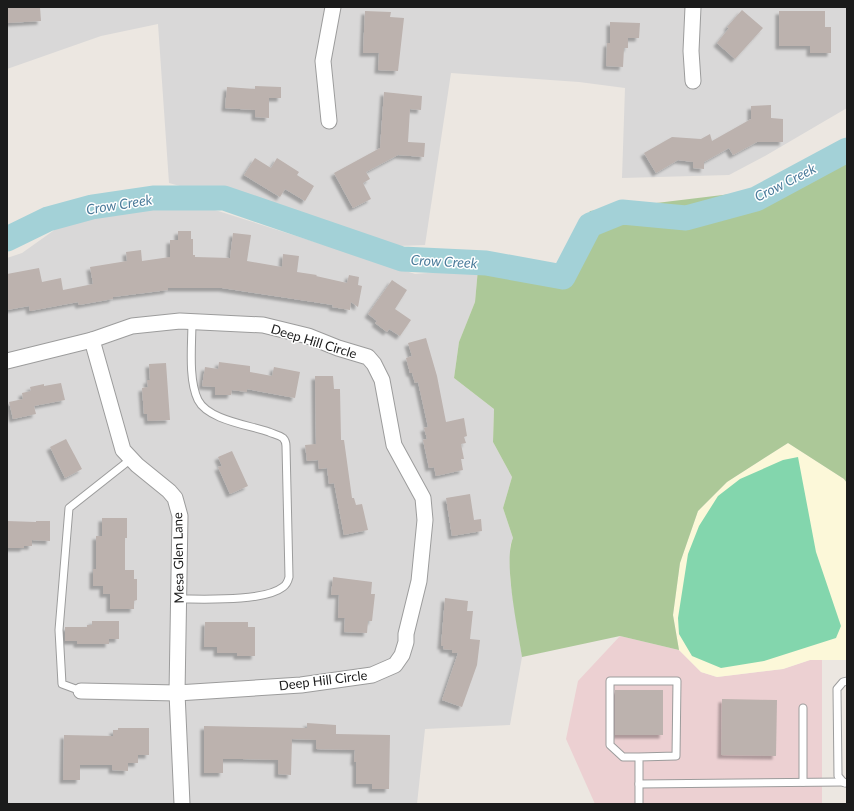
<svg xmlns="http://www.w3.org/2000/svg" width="854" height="811" font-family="Lato,sans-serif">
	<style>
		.residential { fill: #d9d8d8 }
		.commercial { fill: #ecd0d2 }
		.education { fill: #fcf8d9 }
		.forest { fill: #acc898 }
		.pitch { fill: #83d6ad }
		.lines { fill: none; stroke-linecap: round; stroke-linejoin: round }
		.river { stroke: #a3d1d7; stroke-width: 25 }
		.building { fill: #bcb2ae; filter: url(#shadow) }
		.lane-casing { stroke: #9c9c9c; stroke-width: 9 }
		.street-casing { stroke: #9c9c9c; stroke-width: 17 }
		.lane { stroke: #fff; stroke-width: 7 }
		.street { stroke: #fff; stroke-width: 15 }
		.labels { text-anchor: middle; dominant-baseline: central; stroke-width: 3; stroke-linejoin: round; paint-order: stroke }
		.street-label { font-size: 13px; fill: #1b1b1b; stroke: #fff }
		.water-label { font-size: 14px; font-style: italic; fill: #4c7c9b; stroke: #fff }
	</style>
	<defs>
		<filter id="shadow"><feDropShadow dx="-3.5" dy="3.5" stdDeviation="1" flood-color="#0004"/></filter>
	</defs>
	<rect width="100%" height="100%" fill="#ece7e1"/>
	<g class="residential">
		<polygon points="7,7 847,7 847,108 765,156 729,175 622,178 625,88 579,82 451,73 425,245 397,246 169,183 158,24 101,36 7,69"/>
		<polygon points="173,206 215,210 415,274 478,269 475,302 459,342 454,378 494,409 493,442 512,477 503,508 513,538 510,546 510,579 522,657 510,725 425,729 417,804 7,804 7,258 22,253 60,226 106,213"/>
	</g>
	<polygon class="commercial" points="620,636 679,650 701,672 717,677 783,669 810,660 822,660 822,804 595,804 566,739 578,681"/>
	<polygon class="education" points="788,443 844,479 847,483 847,660 810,660 783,669 717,677 701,672 679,650 673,615 680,563 698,511 727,482"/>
	<path class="forest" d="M847,145v338l-3,-4 -56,-36 -61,39 -29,29 -18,52 -7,52 6,35 -59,-14 -98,21c-4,-27 -19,-96 -9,-119l-10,-30 9,-31 -19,-35 1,-33 -40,-31 5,-36 16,-40 3,-33 84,4 28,-62 174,-21z"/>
	<polygon class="pitch" points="798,457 816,552 841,626 836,638 764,661 721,668 692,656 679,634 678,618 688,554 699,526 718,496 740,479 783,460"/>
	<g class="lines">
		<polyline class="river" points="7,239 48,219 92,207 153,198 224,198 402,259 486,263 563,277 590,225 622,212 686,218 756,199 847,150"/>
	</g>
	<g class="building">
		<polygon points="7,7 40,7 41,21 7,23"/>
		<polygon points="742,10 763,28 735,59 717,43 729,28 727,27"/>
		<polygon points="365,11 391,12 390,17 404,18 398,71 378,70 379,53 363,53"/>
		<polygon points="779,11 825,11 825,27 831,27 831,53 810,53 810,46 779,46"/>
		<polygon points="610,22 640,23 639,38 628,38 628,48 624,48 623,67 606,66 607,43 610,43"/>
		<polygon points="255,86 281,87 281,98 269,98 269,118 255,117 255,110 225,108 227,87 255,89"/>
		<polygon points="384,92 422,96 421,110 410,109 408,142 425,143 424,157 398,155 366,172 370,179 363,183 371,199 353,208 334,173 380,148"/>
		<polygon points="771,105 771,118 783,119 783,142 757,142 733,155 729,148 704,162 704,169 693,168 693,162 678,160 656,173 644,153 672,137 701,139 710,134 712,141 751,119 751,106"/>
		<polygon points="255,158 271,168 277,158 299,172 297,175 314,186 305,201 285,189 280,197 244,175"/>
		<polygon points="178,231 191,231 191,239 193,239 193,255 195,255 195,257 230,258 233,233 251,235 247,261 282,267 283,254 299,256 297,272 317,275 316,276 347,283 349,275 359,277 358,285 362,286 358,307 351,302 350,310 332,307 333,305 222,288 168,288 168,290 113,297 113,299 79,305 78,302 30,311 29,306 7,310 7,274 39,268 42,282 61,278 63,290 93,284 90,267 127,261 126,252 141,250 142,261 170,257 170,240 178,240"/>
		<polygon points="392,280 407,290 395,309 411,320 400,336 389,329 387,332 375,323 377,321 368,314"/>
		<polygon points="426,338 437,376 446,422 464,418 467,436 464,437 466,443 461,444 464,459 461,459 463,470 436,476 434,467 429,468 423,440 427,439 424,428 428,427 418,382 415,383 412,373 410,373 406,358 412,356 408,343"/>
		<polygon points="219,362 250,366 250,372 272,376 274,367 300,372 295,398 247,389 247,392 232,390 231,395 215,395 215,387 202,386 205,367 218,369"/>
		<polygon points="166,363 170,420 148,421 147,414 144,414 142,388 148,387 147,380 150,380 149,364"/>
		<polygon points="315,376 333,376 334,389 340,389 341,440 344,440 352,498 354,498 356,505 362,504 368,530 344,535 334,483 329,484 327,468 319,469 318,460 307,461 305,445 316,444"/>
		<polygon points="61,383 65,400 34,406 36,414 13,419 9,402 23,399 22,393 31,391 30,387 44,384 44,386"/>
		<polygon points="66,439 82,469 65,478 50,447"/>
		<polygon points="232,451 248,486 230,494 218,467 222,466 218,457"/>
		<polygon points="470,494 474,520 481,519 482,531 452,536 446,498"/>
		<polygon points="102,518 127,518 127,538 125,538 125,570 134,570 134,579 137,579 137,600 134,601 134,609 110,609 110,594 103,594 103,586 93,586 93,569 96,569 96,536 102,536"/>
		<polygon points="7,521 36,522 36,521 50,521 50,541 32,540 32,546 24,546 24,548 7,548"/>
		<polygon points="333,577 372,582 371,594 375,594 372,621 368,621 367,633 344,632 345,618 338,618 339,595 331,595"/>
		<polygon points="445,598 468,601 467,611 473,611 470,639 480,640 477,665 462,707 442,700 458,653 452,653 452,650 443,649 444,646 441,646"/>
		<polygon points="92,621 119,621 119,639 109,639 109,644 77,644 77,641 65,641 65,627 87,627 87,625 92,625"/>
		<polygon points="205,622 248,622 248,627 255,627 255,656 237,656 237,653 217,653 217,647 204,647"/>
		<rect x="615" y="690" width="48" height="45"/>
		<polygon points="722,699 777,700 776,756 721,755"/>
		<polygon points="307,723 336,725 336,734 390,735 389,789 372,789 372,784 356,784 356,762 354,762 355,750 316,749 316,740 292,739 291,775 278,774 278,760 242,759 223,759 223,773 204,773 204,726 307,728"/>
		<polygon points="118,728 149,728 149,755 138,755 138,763 128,763 128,771 112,770 112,765 80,765 80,780 63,780 64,735 113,736 113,730 118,730"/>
	</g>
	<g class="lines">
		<defs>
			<g id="lane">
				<path d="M179,599c24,0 85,3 104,-12 3,-2 5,-6 6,-10l-3,-131c0,-3 -1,-6 -3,-8 -4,-3 -10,-4 -14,-6 -20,-7 -61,-12 -71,-32 -10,-21 -6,-56 -6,-79"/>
				<polyline points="81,691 62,684 59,630 69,508 131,459"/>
				<polyline points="803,708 803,782"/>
				<polyline points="639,757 623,757 610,745 610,681 677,681 676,756 639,757 639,784"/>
				<polyline points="845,783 843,782 838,776 837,689 843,682 847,681"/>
				<polyline points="639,804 639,784 843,782"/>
			</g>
			<g id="street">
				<polyline points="693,81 691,51 693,7"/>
				<polyline points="329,121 323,61 333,7"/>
				<polyline points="92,340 123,450 137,465 169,491 175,498 180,516 177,693 182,804"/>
				<polyline points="7,361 92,340 132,326 180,321 263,325 308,336 338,348 368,357 374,364 382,380 394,445 423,498 425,520 419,581 406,634 406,642 402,655 395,665 372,675 301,685 177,693 81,691"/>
			</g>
		</defs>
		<use href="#lane" class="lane-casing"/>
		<use href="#street" class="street-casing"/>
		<use href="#lane" class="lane"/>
		<use href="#street" class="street"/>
	</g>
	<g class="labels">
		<g class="street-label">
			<text transform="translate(314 341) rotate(17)">Deep Hill Circle</text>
			<text transform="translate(178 558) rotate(-91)">Mesa Glen Lane</text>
			<text transform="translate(323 680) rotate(-7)">Deep Hill Circle</text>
		</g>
		<g class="water-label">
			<text transform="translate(785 182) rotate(-27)">Crow Creek</text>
			<text transform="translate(119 204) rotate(-9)">Crow Creek</text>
			<text transform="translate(444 261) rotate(3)">Crow Creek</text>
		</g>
	</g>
	<rect width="854" height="811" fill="none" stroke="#1b1b1b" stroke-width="16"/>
</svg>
